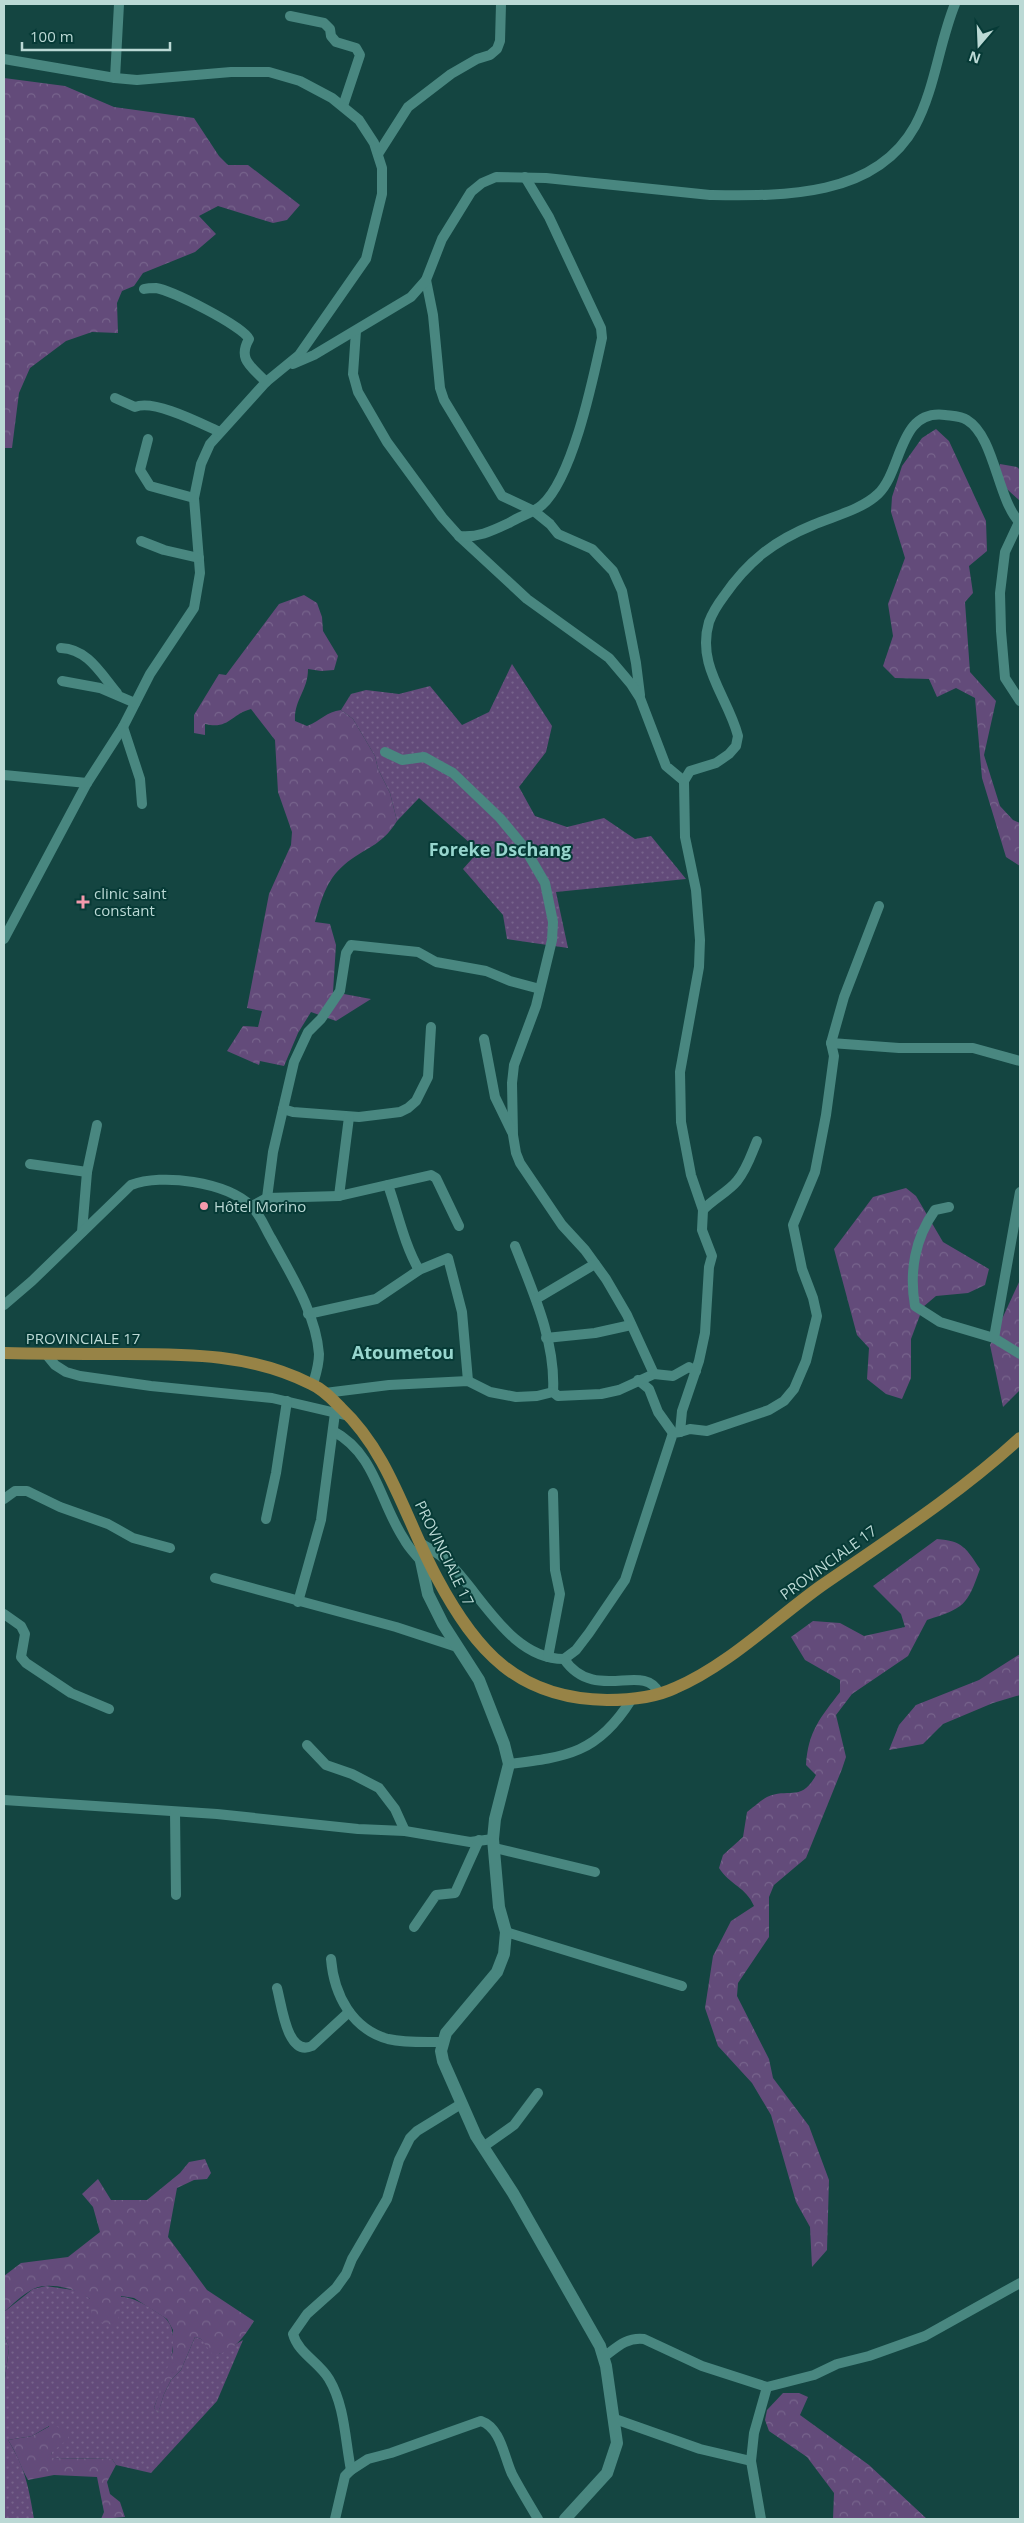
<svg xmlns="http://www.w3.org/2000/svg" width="1024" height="2523" font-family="'Open Sans',sans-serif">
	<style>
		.grass { fill: url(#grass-dots) }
		.forest { fill: url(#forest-crowns) }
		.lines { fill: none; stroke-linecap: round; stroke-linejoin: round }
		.minor { stroke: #498780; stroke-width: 10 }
		.tertiary { stroke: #498780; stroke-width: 12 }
		.primary { stroke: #978346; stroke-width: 12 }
		.poi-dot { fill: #f39aac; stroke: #063a36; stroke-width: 2 }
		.labels { text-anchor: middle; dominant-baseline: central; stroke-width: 4; stroke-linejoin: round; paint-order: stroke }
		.poi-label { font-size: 15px; fill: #bbd9d5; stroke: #063a36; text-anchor: start }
		.street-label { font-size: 15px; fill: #bbd9d5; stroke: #063a36 }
		.quarter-label { font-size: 18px; font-weight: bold; fill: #97d6ce; stroke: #063a36 }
	</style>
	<defs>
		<pattern id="grass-dots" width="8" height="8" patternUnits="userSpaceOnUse" patternTransform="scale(1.25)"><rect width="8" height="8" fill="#634b7a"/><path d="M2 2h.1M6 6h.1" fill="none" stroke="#77648c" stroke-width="1.8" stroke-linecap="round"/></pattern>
		<pattern id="forest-crowns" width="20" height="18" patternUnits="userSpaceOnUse" patternTransform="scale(1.25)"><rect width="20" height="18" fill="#634b7a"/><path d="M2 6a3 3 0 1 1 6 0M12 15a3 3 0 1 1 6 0" fill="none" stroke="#77648c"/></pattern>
	</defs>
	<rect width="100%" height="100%" fill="#144541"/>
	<g class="grass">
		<polygon points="512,664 552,726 546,752 519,787 535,816 567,827 604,818 635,839 651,836 686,879 556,892 568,948 507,939 503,915 463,869 479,851 419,798 397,821 390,793 378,769 375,756 353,719 341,710 351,694 366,690 399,694 430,686 462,725 489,712"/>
		<path d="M46,2286l34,5 10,8c29,-3 36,-6 62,10 4,3 12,7 15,11 17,20 -5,66 -13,88l4,5 6,-19 7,-14 10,-10 14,-33 6,2 18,15 24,-14 -26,61 -66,72 -35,-8 -4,-6 -62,-1 2,-6 -3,-26 -17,10 -24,4c17,27 21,48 26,79h-30v-133l5,-38 -5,-14v-22l29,-23z"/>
	</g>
	<g class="forest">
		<polygon points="4,78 65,86 114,107 194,118 219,156 228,165 248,165 300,205 287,220 273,223 218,206 199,216 216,234 195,252 143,273 134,286 122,291 117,303 118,333 92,332 66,341 30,368 19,393 12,448 4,448"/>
		<polygon points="936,429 949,441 986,521 987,551 969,566 973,593 965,602 970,672 996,701 984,755 1000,806 1013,820 1020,823 1020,866 1006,857 982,778 975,698 956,688 937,697 929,679 895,678 883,666 893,636 888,604 905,558 891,512 892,497 902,466 922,438"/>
		<polygon points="1000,464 1017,467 1020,470 1020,501 996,479"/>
		<path d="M304,595l13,8 5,14 1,14 15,25 -4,14 -13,1 -13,-2c0,22 -14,30 -13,52l12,5c15,-6 19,-14 34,-16l12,9 22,37 3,13 12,24 7,28c-16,26 -32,26 -53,44 -18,15 -23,36 -29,57l15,2 6,21 -3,47 38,7 -35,22 -25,-9 -13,21 -14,33 -24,-5 -1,4 -32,-14 16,-25 15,1 4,-16 -15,-3 22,-114 22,-49 1,-13 -14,-40 -3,-52 -24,-31c-20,5 -22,21 -46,15v11l-11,-2v-18l25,-41 7,1 53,-71z"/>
		<polygon points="906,1188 916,1196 943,1242 989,1269 985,1285 968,1293 936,1296 923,1307 911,1339 911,1378 902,1399 886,1394 867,1379 869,1348 857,1335 834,1249 873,1197"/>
		<polygon points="1020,1280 1020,1390 1003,1407 990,1345"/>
		<path d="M937,1539c26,2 29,9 43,30 -13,37 -16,39 -53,51l-19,36 -56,38 -16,21 10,42 -4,12 -36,89 -32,27 -5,12v40l-31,46 -1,13 32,63 4,19 36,48 20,54 -2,70 -15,17 -2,-40 -14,-25 -25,-87 -19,-32 -34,-37 -13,-38 8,-52 18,-35 23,-15c-8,-19 -24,-21 -35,-38l4,-13 20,-18 4,-25c7,-5 13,-11 20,-15 21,-10 34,6 49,-22l-10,-10c2,-34 15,-48 34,-73v-12l-35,-20 -14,-23 22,-16 27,2 24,13 41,-9 -4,-13 -28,-28z"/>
		<polygon points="1020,1654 1020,1695 993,1703 943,1724 923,1744 889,1750 899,1725 916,1705 979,1680"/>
		<path d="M205,2159l6,14 -4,6 -13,1 -17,8 -9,49 39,53 47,31c-9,15 -22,33 -41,34l-12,-16 -6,-2 -14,33 -10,10 -7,14 -6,20 -4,-6 19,-57v-21l-6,-11 -33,-21 -13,-2c-3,27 1,35 -29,23l-2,-20c-13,-10 -41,-18 -57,-10 -11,6 -20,15 -29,23v-36l17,-13 47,-6 32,-25 -7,-25 -11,-13 16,-15 13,21h36l33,-27 9,-11z"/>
		<polygon points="4,2334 9,2348 4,2386"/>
		<polygon points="783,2393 799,2393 808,2397 800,2415 869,2465 927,2519 833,2519 834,2493 807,2457 769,2431 765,2420 767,2410"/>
		<path d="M50,2426h6l12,7v6l-16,13 -1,6 61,1 4,6 -9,17 3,12 10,8 5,15 -24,2 3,-7 -7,-35 -43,-2 -26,5c-8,-14 -11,-27 -20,-40l24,-4z"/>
	</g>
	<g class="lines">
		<g class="minor">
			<polyline points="290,16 324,23 330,29 331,36 336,42 356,48 360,55 343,106"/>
			<polyline points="4,59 115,78 137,80 231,72 269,72 300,81 332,98 359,120 374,143 382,168 382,194 366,259 299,355 266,382 210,444 201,464 194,498 200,573 194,608 150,674 123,727 87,783 4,939"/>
			<polyline points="115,78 119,4"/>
			<polyline points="378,154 408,107 451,74 477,59 490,55 497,49 500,41 501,4"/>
			<polyline points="426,280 433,315 440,388 444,400 502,496 534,511 550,524 558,534 592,549 613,571 622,591 636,663 640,695"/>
			<path d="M144,289c4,-1 8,-1 12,-1 15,2 87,38 93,51 -12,21 3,28 17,43"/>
			<polyline points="356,331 353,374 358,392 387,442 442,517 459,536 527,599 609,658 631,684 640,698 666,766 684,781"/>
			<path d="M293,364l21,-9 97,-58 15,-17 16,-41 29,-47 11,-9 14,-6 50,1 164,17c72,1 165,3 205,-69 20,-37 24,-83 40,-122"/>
			<path d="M115,398l20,9c19,-8 65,16 85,25"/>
			<polyline points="148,439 140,470 150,486 194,498"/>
			<polyline points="1019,522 1005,552 1000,593 1001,631 1005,678 1020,701"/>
			<path d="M459,536c19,2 33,-5 50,-13 11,-7 24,-10 33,-18 31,-28 51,-126 60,-167l-1,-10 -52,-111 -24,-40"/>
			<polyline points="141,541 164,550 199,558"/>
			<path d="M61,648c27,1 40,26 56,45"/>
			<polyline points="62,681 100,688 135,703"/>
			<polyline points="123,727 140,779 142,804"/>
			<polyline points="385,752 402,760 424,757 453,773 500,818 524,847 545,883 553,922 552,940 536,1006 514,1065 512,1083 513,1135 516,1153 520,1163 562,1225 585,1250 606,1279 627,1315 654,1374"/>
			<polyline points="4,775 87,783"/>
			<polyline points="484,1039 495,1097 512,1132"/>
			<polyline points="831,1043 899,1048 973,1048 1020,1061"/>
			<polyline points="283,1109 293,1112 359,1117 400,1112 408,1108 416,1101 428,1077 431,1027"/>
			<polyline points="30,1164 87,1172"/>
			<path d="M388,1185c10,28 16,59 31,85"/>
			<polyline points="339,1196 349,1117"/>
			<polyline points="267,1198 273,1152 294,1062 308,1032 321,1019 340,991 346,953 351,945 418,952 436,962 486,971 510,981 540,989"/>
			<polyline points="252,1206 267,1198 339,1196 431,1175 436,1178 459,1226"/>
			<path d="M949,1207l-14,3c-20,28 -26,62 -20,96l25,16 54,16 26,16"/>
			<path d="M703,1210c10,-11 25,-18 34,-29 10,-12 14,-26 20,-40"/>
			<polyline points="82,1232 87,1172 97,1125"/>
			<path d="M515,1246c18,46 41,96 38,146"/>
			<polyline points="536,1299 595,1264"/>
			<path d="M4,1305l28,-24 99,-96c31,-12 95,-3 120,21 9,8 14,22 20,32 19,35 45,75 48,116 0,11 -3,20 -6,30"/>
			<polyline points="308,1314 376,1299 419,1270 448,1258 462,1312 468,1381"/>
			<polyline points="546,1338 595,1333 631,1325"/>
			<polyline points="994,1338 1020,1192"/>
			<polyline points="46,1354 55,1365 66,1372 80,1376 151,1386 272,1398 349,1416"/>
			<polyline points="638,1380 649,1389 658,1412 673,1433"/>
			<polyline points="325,1393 389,1385 468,1381 490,1392 516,1397 537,1396 553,1392 558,1396 601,1394 619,1390 654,1374 673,1376 689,1367 696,1371"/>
			<path d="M333,1431c43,23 46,70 71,108 4,8 11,15 17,22"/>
			<polyline points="680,1432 690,1429 707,1431 769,1410 784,1401 794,1389 806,1361 817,1316 813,1298 802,1269 793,1225 815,1172 826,1115 834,1056 831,1043 844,997 879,906"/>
			<polyline points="4,1499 15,1491 27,1491 60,1507 108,1524 133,1538 170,1548"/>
			<polyline points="266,1519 276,1473 287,1401"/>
			<path d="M422,1544c8,5 18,10 25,17 34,32 63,98 117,98l12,-9 13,-17 36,-53 48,-147 7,-1 2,-21 17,-50 6,-28 4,-66 3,-11 -10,-26 1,-20 -12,-35 -10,-53 -1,-50 19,-105 1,-27 -4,-50 -11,-53 -1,-56 6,-10 26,-8 13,-9 7,-8 2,-10c-10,-39 -42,-70 -29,-114 3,-8 9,-18 15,-26 24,-35 50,-55 89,-71 21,-9 48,-15 65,-31 25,-24 20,-85 67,-79 7,1 16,1 22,5 28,17 30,79 53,103"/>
			<polyline points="215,1578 396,1627 457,1647"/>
			<polyline points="298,1602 321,1520 335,1413"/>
			<polyline points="4,1614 21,1626 25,1634 21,1657 26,1663 71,1693 109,1709"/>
			<polyline points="548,1657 560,1594 555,1570 553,1493"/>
			<path d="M564,1659c31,45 80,2 95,34"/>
			<polyline points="307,1745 326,1765 352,1774 379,1788 395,1809 405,1831"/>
			<path d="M509,1764c58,-7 89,-11 122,-64"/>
			<polyline points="4,1800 217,1814 358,1829 405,1831 470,1842 493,1839"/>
			<polyline points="175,1812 176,1895"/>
			<polyline points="495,1848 595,1872"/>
			<polyline points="414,1927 436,1895 455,1893 479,1840"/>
			<polyline points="506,1932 682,1986"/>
			<path d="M331,1959c3,36 21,70 57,80 18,4 37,3 54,3"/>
			<path d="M277,1988c5,18 10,69 35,58l37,-34"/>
			<polyline points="483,2147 514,2125 538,2093"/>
			<path d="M604,2357c13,-10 23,-20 40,-18l58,27 65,21 47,-12 23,-11 32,-8 56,-20 95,-53"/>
			<polyline points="615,2419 700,2449 751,2461"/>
			<path d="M351,2470c-6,-30 -6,-64 -22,-91 -10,-17 -31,-26 -36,-45l14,-20 29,-26 10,-14 6,-15 35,-60 12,-39 11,-22 7,-7 44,-27"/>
			<path d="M335,2519l10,-43 6,-6 17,-11 23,-6 90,-32c20,7 23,36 31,53 8,15 17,30 26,45"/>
			<polyline points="761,2519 751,2461 754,2433 767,2387"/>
		</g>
		<polyline class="tertiary" points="422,1548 421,1561 428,1594 443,1624 479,1680 504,1744 509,1764 495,1819 493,1839 499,1907 506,1932 504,1954 497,1972 446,2033 441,2051 443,2061 476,2136 513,2193 600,2346 606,2366 617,2443 607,2473 565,2519"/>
		<path class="primary" d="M4,1353c40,1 80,1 121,1 65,0 127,0 186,30 12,5 21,15 30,24 49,46 65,113 96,170 39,73 81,121 170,122 23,0 47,-2 68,-12 52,-22 100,-69 146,-102 68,-47 138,-92 199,-148"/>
	</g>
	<g class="poi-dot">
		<path d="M80.5 894.5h5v5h5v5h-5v5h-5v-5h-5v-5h5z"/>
		<circle cx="204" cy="1206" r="5"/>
	</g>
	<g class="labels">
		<g class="poi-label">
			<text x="94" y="893">clinic saint<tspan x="94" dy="17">constant</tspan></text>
			<text x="214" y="1206">Hôtel Morino</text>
		</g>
		<g class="street-label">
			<text x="83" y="1338">PROVINCIALE 17</text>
			<text transform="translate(445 1553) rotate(64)">PROVINCIALE 17</text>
			<text transform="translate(828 1562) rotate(-36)">PROVINCIALE 17</text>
		</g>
		<g class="quarter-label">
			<text x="500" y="849">Foreke Dschang</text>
			<text x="403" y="1352">Atoumetou</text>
		</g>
	</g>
	<rect width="1024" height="2523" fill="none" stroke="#bbd9d5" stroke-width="10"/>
	<g transform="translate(979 45) rotate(199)" stroke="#063a36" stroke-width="4" paint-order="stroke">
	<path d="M0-4L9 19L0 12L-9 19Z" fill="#bbd9d5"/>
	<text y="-8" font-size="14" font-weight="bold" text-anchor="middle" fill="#bbd9d5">N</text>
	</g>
	<path d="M22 42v8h148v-8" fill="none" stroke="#bbd9d5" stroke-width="2.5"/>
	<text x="30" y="42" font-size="15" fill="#bbd9d5" stroke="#063a36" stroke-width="4" paint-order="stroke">100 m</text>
</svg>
